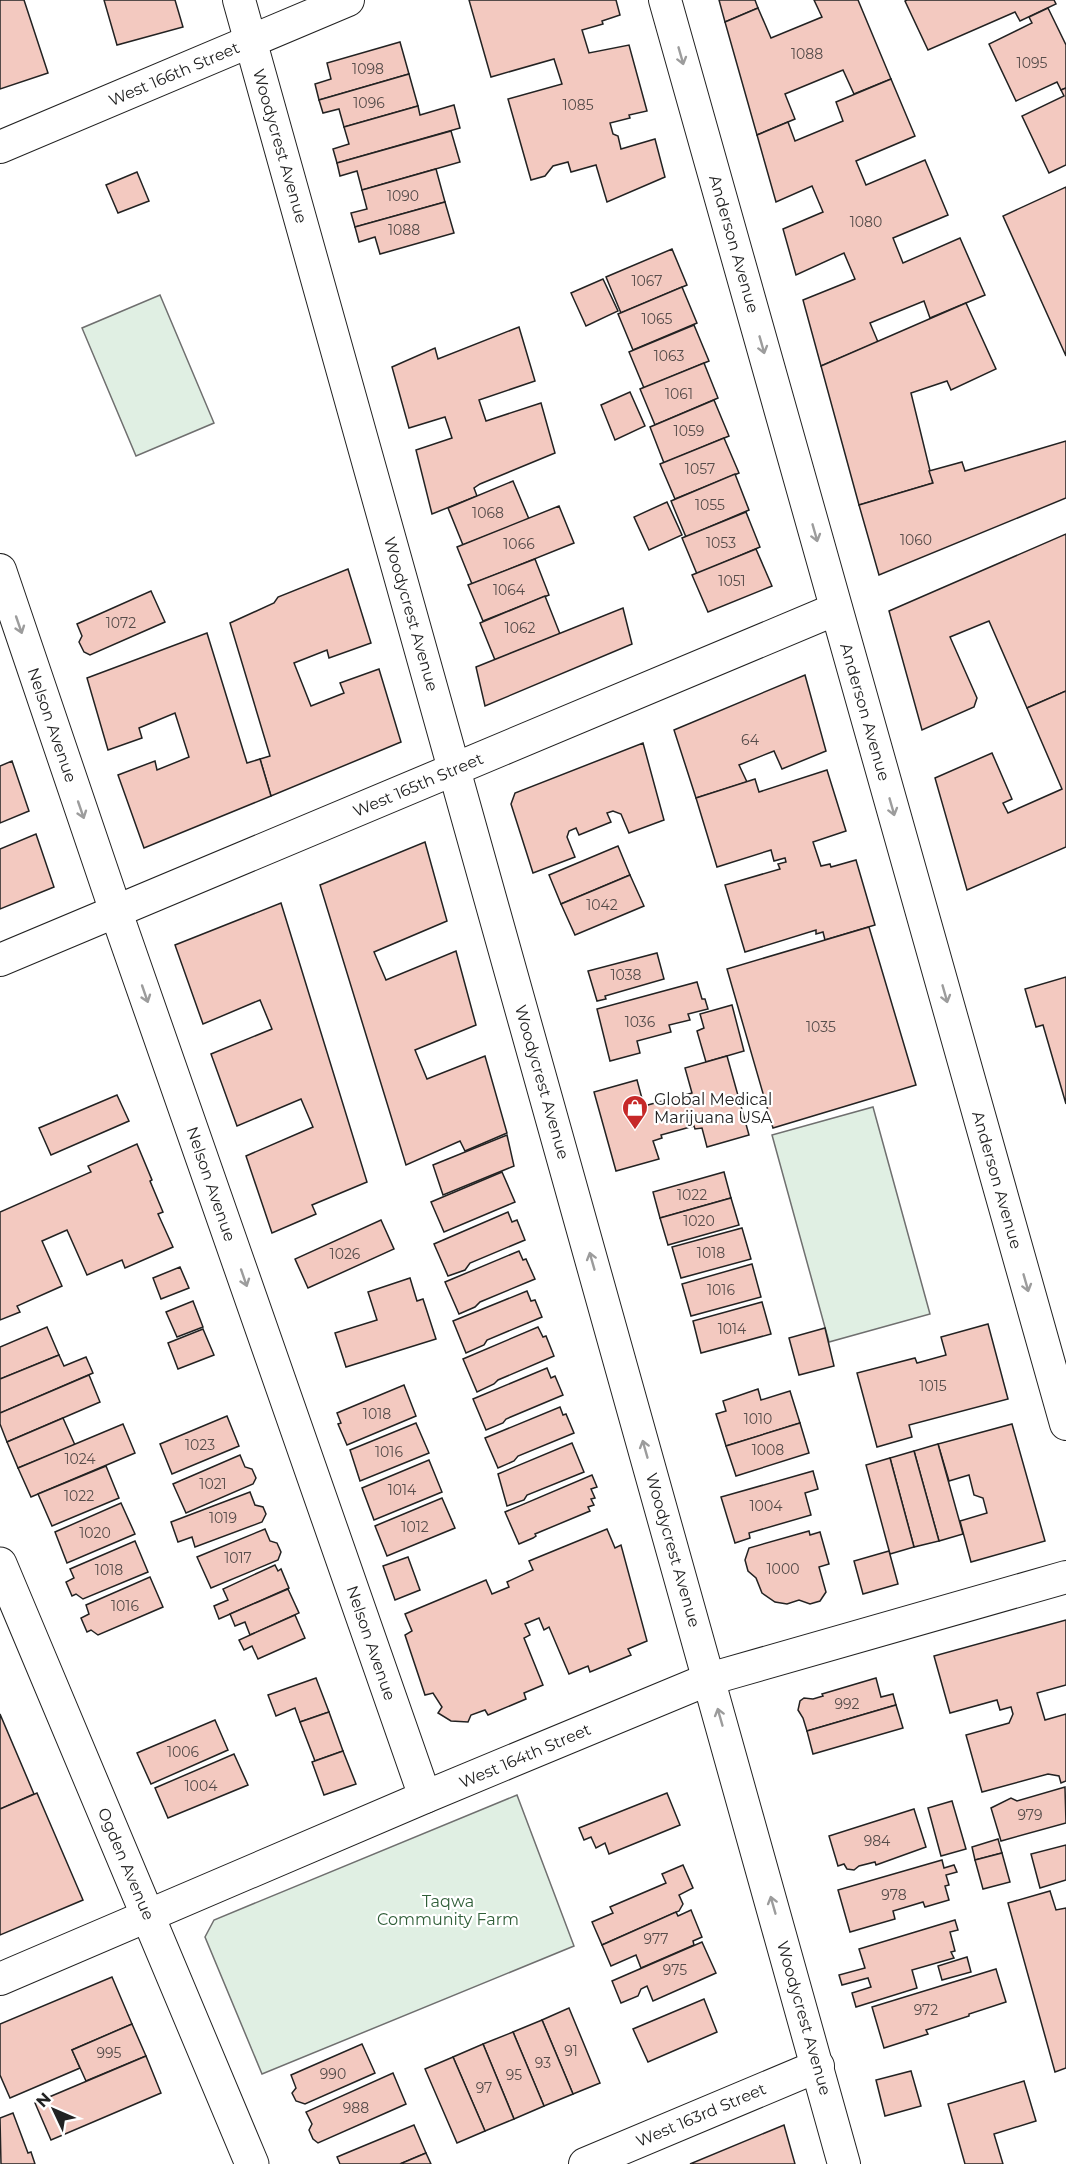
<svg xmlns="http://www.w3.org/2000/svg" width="1066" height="2164" font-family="Montserrat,sans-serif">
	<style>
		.green { fill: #e0efe3; stroke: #6f6f6f; stroke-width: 1.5 }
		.building { fill: #f3c9c0; stroke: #222; stroke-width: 1.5 }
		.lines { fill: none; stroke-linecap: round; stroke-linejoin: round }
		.minor-casing { stroke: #222; stroke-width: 34 }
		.tertiary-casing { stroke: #222; stroke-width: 35 }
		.minor { stroke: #fff; stroke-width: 32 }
		.tertiary { stroke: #fff; stroke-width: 33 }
		.oneway { stroke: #9c9c9c }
		.labels { text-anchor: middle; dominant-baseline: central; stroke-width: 4.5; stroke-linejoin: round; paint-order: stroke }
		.number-label { font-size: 14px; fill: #564c4a }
		.street-label { font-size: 16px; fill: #222; stroke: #fff }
		.poi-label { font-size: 16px; fill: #222; stroke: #fff; text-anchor: start }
		.park-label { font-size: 16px; fill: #2f5e38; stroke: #fff }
	</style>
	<rect width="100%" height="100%" fill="#fff"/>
	<g class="green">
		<polygon points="160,295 214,423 136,456 82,328"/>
		<polygon points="873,1107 930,1314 829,1342 772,1135"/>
		<polygon points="517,1795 574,1946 262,2074 205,1937 214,1920"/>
	</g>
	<g class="building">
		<polygon points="0,0 24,0 48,73 0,89"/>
		<polygon points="104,0 175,0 183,27 117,45"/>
		<polygon points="469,0 616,0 620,15 602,21 603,24 582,30 589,53 629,45 647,111 629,115 630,118 610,123 613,134 618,136 621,149 655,139 665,177 607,202 596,165 571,172 568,162 553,166 545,176 531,180 508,99 562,84 554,59 491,77"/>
		<polygon points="719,0 755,0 758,8 725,22"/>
		<polygon points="814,0 858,0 891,79 854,94 843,70 785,94 795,119 757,135 725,22 758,8 771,38 822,17"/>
		<polygon points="907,0 1054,0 1056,4 1020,21 1015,12 928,50 905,1"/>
		<polygon points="1048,8 1066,45 1066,88 1061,90 1057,82 1016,101 989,44 1032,23 1029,17"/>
		<polygon points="400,42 409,74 319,100 315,84 331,79 327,63"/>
		<polygon points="409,74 418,106 344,127 339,109 323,113 319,100"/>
		<polygon points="891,79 915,136 856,161 866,185 925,160 948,215 893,238 903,263 960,238 985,295 930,318 924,301 870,323 878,342 821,366 803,300 855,279 844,253 796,275 783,229 823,212 812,186 776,202 757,135 788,122 795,141 843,121 836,102"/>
		<polygon points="1066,88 1066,165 1049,173 1022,116 1064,96 1061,90"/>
		<polygon points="454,105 460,128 337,163 333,149 349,144 344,127 418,106 420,115"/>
		<polygon points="451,131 460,162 362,190 357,171 340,176 337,163"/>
		<polygon points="436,169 445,202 355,227 351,213 367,209 362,190"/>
		<polygon points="137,172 149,201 118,213 106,185"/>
		<polygon points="1066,187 1066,356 1003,216"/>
		<polygon points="445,202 454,233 380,254 375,237 359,242 355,227"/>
		<polygon points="672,249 687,285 621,313 606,277"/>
		<polygon points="603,279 618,311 586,326 571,293"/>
		<polygon points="682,287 697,323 633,350 618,314"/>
		<polygon points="966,303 996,369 951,390 947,381 911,393 933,483 859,505 821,366"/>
		<polygon points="694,325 709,361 644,388 629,352"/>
		<polygon points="519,327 535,381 479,400 486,421 541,403 555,453 480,484 474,488 477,496 432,514 416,450 452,438 445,417 409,428 392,367 435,348 438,359"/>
		<polygon points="704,363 718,398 655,425 640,389"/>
		<polygon points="630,392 645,426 615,440 601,405"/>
		<polygon points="714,400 729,436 664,463 650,427"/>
		<polygon points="724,438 739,473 675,499 660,464"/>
		<polygon points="1066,441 1066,498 879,575 859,505 933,483 929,471 962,462 965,471"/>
		<polygon points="735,474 749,510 686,537 671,501"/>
		<polygon points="513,481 529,519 463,545 448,508"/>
		<polygon points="667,502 682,535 649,550 634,517"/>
		<polygon points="559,506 574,543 472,584 457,547"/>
		<polygon points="746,512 760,547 697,574 682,538"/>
		<polygon points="1066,534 1066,691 1027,708 989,621 950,637 977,698 974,707 922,730 889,611"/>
		<polygon points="756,549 772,586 708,612 692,575"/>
		<polygon points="535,559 549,595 483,621 468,585"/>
		<polygon points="348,569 371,643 329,658 327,650 294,663 311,706 344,693 340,683 379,669 401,742 271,796 260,759 270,756 230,623 274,603 278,597"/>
		<polygon points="151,591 165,622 90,655 84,652 79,642 82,636 77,624"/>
		<polygon points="545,596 560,634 495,660 480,623"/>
		<polygon points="623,608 632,644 485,706 476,667"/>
		<polygon points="207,633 247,763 260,759 271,796 144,848 118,775 155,761 157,770 189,757 175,713 139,728 142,738 108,750 87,678"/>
		<polygon points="805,675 826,751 782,769 774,751 739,765 747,782 696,798 674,730"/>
		<polygon points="1066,691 1066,847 967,890 935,778 992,753 1012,799 1003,803 1008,813 1062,789 1027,708"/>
		<polygon points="643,743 664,820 629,833 621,814 613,811 607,813 611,822 579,835 576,828 569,831 567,837 575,857 533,873 511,804 515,793"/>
		<polygon points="12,761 29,811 0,823 0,766"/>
		<polygon points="827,770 846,831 813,842 821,866 830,864 831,867 856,860 875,925 825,940 823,932 816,934 816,930 745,952 725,885 780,869 778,864 786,862 785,858 774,861 771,850 717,867 696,798 755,779 759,792"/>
		<polygon points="36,834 54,887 0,909 0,849"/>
		<polygon points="425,842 447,921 374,952 386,980 456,951 476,1025 415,1050 427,1079 485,1056 507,1133 465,1151 460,1141 406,1165 320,885"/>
		<polygon points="618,846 630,875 561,904 549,875"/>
		<polygon points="630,875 644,906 575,935 561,904"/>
		<polygon points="281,903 367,1182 312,1205 316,1214 272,1233 246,1156 313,1127 301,1099 237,1126 211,1054 272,1029 260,1000 203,1024 175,945"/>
		<polygon points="869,927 916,1085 773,1128 727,969"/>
		<polygon points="657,953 664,979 605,996 606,999 597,1001 588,971"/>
		<polygon points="1066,977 1066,1104 1043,1025 1036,1027 1025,989"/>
		<polygon points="697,982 702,999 705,999 708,1009 688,1014 690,1020 669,1025 671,1032 637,1041 640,1053 610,1061 597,1009"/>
		<polygon points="732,1005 744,1051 706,1062 697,1031 704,1028 700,1014"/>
		<polygon points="727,1056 749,1135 707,1147 702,1128 695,1129 694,1126 661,1135 662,1138 653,1141 659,1159 616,1171 594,1092 637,1080 644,1106 692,1093 685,1068"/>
		<polygon points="117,1095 129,1121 51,1155 39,1128"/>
		<polygon points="507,1135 514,1166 443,1195 433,1165"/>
		<polygon points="137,1144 152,1180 150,1181 163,1212 158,1214 173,1247 125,1268 122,1260 87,1275 67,1230 42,1241 62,1286 17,1306 20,1312 0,1320 0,1212 91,1172 88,1166"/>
		<polygon points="502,1172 515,1202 444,1232 431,1202"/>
		<polygon points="724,1172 731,1198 660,1218 653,1192"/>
		<polygon points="731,1198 739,1225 668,1245 660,1218"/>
		<polygon points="508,1212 512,1222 517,1220 525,1240 470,1263 465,1270 448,1276 434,1244"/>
		<polygon points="381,1220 394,1249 308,1288 295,1259"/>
		<polygon points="742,1228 751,1259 681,1278 672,1247"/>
		<polygon points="519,1251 523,1260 526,1259 535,1279 480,1302 475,1307 459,1314 445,1282"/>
		<polygon points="752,1264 761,1297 691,1316 682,1284"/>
		<polygon points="180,1267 189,1288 161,1299 153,1278"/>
		<polygon points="410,1278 417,1301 423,1299 436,1339 346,1367 335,1333 377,1320 368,1292"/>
		<polygon points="527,1291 531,1301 535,1300 542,1317 487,1340 484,1345 466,1353 453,1321"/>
		<polygon points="193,1301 203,1327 177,1337 166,1312"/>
		<polygon points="762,1302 771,1334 701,1353 693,1321"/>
		<polygon points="988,1324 1008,1399 909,1425 912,1437 877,1447 857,1373 915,1358 917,1363 946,1355 941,1337"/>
		<polygon points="47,1327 59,1355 0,1379 0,1347"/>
		<polygon points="538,1327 543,1337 546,1336 554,1356 498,1380 494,1384 477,1392 463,1359"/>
		<polygon points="825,1328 834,1366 799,1375 789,1338"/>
		<polygon points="203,1329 214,1355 178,1369 168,1343"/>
		<polygon points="59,1355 64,1366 86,1357 93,1373 0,1413 0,1379"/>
		<polygon points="547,1368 551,1378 555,1376 563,1395 506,1419 503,1423 486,1430 473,1399"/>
		<polygon points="89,1375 100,1402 7,1442 0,1424 0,1413"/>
		<polygon points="404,1385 416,1416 347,1445 338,1424 341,1423 337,1413"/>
		<polygon points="758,1389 761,1400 790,1391 800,1423 726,1446 716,1414 726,1411 723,1401"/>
		<polygon points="560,1407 563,1415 566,1414 574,1433 518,1456 514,1461 498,1468 485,1438"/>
		<polygon points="227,1416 239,1446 172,1474 160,1444"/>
		<polygon points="63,1418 75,1445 18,1468 7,1442"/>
		<polygon points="416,1423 429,1453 360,1481 350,1450"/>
		<polygon points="800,1423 809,1453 736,1476 726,1446"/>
		<polygon points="123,1424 135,1453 31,1497 18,1468"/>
		<polygon points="1012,1424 1045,1541 971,1562 960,1521 987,1513 983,1498 974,1495 969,1475 949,1481 938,1444"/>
		<polygon points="572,1443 584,1472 527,1495 524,1500 507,1506 498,1474"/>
		<polygon points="938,1444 963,1534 939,1541 914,1451"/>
		<polygon points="914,1451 939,1541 914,1547 890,1458"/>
		<polygon points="240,1455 245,1467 252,1469 256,1478 253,1484 186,1513 173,1484"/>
		<polygon points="890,1458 914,1547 890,1554 866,1465"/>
		<polygon points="429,1460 442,1492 374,1520 362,1488"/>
		<polygon points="106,1466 119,1498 52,1526 38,1494"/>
		<polygon points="813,1471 818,1489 805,1493 811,1515 749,1533 750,1538 735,1543 721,1497"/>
		<polygon points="592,1475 597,1487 591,1489 595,1498 591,1499 594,1505 588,1507 590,1511 535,1534 536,1536 533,1538 519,1544 505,1512"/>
		<polygon points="250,1492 255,1505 263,1507 266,1514 262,1522 195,1547 192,1537 178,1542 171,1522"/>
		<polygon points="442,1498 455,1528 387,1556 375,1526"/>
		<polygon points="121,1503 135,1534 67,1563 55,1532"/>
		<polygon points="265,1529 270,1541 277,1543 281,1552 278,1560 211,1588 197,1557"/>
		<polygon points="607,1529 615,1548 621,1545 647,1641 628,1649 631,1655 590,1672 588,1666 569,1674 549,1627 544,1630 539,1618 525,1624 530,1635 524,1638 543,1685 524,1693 526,1699 488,1715 485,1710 471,1715 468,1722 451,1721 438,1713 442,1707 433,1693 425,1695 405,1635 412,1631 405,1614 486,1580 492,1594 509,1587 507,1582 533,1570 529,1561"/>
		<polygon points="809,1531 810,1535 820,1532 829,1564 819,1567 826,1592 820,1601 810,1604 799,1600 787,1604 775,1602 762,1593 756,1578 748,1571 745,1560 749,1548"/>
		<polygon points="135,1541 148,1572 83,1599 76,1594 72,1596 66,1582 74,1578 70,1569"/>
		<polygon points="889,1551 898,1584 863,1594 854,1561"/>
		<polygon points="408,1557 420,1590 395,1600 383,1566"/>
		<polygon points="275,1565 278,1571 281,1569 289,1588 219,1619 214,1606 228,1600 223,1589"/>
		<polygon points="150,1577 163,1607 98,1635 91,1630 87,1632 81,1618 89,1614 86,1605"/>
		<polygon points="288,1589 299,1613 250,1635 245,1622 235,1626 230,1614"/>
		<polygon points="295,1615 305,1638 258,1659 252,1646 244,1650 239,1640"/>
		<polygon points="1066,1620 1066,1685 1037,1693 1045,1720 1066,1714 1066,1781 1061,1783 1059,1776 1048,1774 982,1792 966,1735 1009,1723 1013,1714 1011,1707 1000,1710 997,1700 950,1713 934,1656"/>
		<polygon points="316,1678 329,1712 300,1722 295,1708 276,1716 268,1695"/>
		<polygon points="876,1678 881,1697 893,1694 896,1705 807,1731 803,1718 798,1710 800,1701 804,1698 813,1699 823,1696 822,1694"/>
		<polygon points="896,1705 903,1728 813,1754 807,1731"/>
		<polygon points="329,1712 343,1751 315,1761 300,1722"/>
		<polygon points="0,1714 34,1794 0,1809"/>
		<polygon points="215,1720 228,1750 151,1784 137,1753"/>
		<polygon points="343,1751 356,1784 324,1795 312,1762"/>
		<polygon points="234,1754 248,1785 168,1818 155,1788"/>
		<polygon points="1065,1787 1066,1823 1001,1841 991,1808 1011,1798 1017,1801"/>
		<polygon points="37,1793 83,1900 0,1935 0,1809"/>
		<polygon points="667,1793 680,1825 609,1854 605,1843 596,1848 591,1837 584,1840 579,1828"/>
		<polygon points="952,1801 966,1849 941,1856 928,1808"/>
		<polygon points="914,1809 926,1847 876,1865 875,1862 859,1866 854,1870 847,1869 844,1864 838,1866 829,1836"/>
		<polygon points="998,1839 1002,1853 975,1860 972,1847"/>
		<polygon points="1066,1845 1066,1880 1040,1888 1031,1854"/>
		<polygon points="1002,1853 1010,1882 983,1889 975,1860"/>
		<polygon points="942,1860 944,1868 954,1865 957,1872 946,1875 949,1885 945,1886 949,1900 925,1907 923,1902 893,1911 895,1919 850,1932 838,1890"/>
		<polygon points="683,1865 693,1888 679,1895 683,1904 679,1911 602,1945 592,1922 613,1913 610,1907 666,1883 662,1874"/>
		<polygon points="1050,1891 1056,1910 1066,1908 1066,2068 1055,2072 1008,1903"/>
		<polygon points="691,1910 702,1937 693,1941 694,1945 641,1968 636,1955 611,1966 602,1945 676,1912 678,1916"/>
		<polygon points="955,1920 958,1930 950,1932 955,1951 951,1952 954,1958 912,1970 917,1988 856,2007 852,1993 871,1987 868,1978 842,1985 839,1975 865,1968 859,1949"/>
		<polygon points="702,1942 716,1973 653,2001 647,1986 641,1989 638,1996 621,2003 612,1981"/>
		<polygon points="967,1957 971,1972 942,1980 938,1966"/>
		<polygon points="996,1969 1006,2002 969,2014 969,2016 926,2030 928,2034 884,2048 872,2007"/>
		<polygon points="112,1977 132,2024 72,2050 80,2068 10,2098 0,2075 0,2024"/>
		<polygon points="704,1999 717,2032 648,2062 633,2029"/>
		<polygon points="569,2008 600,2083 573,2094 542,2020"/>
		<polygon points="542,2020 573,2094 544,2106 513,2032"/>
		<polygon points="132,2024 146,2056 86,2081 72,2050"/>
		<polygon points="513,2032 544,2106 514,2119 483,2044"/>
		<polygon points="362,2044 375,2073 305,2104 296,2101 292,2093 296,2088 291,2075"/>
		<polygon points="483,2044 514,2119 485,2131 453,2057"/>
		<polygon points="146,2056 161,2093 51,2140 35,2103"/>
		<polygon points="453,2057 485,2131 457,2143 425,2069"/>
		<polygon points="911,2071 921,2106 885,2116 876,2080"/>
		<polygon points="393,2073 406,2104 318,2143 313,2139 309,2130 312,2124 306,2112"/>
		<polygon points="1024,2081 1036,2121 994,2134 1003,2164 965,2164 948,2104"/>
		<polygon points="13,2113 28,2153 31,2152 35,2164 1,2164 0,2118"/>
		<polygon points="414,2125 426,2153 400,2164 340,2164 337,2157"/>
		<polygon points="784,2125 795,2164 690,2164"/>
		<polygon points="426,2153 431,2164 400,2164"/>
	</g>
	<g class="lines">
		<defs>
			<g id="minor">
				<polyline points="239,0 844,2164"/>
				<polyline points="665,0 1066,1424"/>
				<polyline points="0,147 348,0"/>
				<polyline points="0,570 116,912 425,1797"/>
				<polyline points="0,960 836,609"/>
				<polyline points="0,1979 425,1797 709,1679 1066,1577"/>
				<polyline points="585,2164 818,2066"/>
			</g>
			<polyline id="tertiary" points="0,1564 252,2164"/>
		</defs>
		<use href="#minor" class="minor-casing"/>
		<use href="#tertiary" class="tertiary-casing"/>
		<use href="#minor" class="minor"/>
		<use href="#tertiary" class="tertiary"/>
	</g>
	<defs><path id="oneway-shaft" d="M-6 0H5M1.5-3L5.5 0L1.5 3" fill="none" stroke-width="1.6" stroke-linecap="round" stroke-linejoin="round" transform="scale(1.5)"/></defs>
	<g class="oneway">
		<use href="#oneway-shaft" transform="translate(681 56) rotate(74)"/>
		<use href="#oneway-shaft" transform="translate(762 345) rotate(74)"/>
		<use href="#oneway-shaft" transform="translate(815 533) rotate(74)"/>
		<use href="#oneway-shaft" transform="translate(19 625) rotate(71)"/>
		<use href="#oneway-shaft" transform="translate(892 807) rotate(74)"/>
		<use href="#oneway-shaft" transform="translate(81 810) rotate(71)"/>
		<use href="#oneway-shaft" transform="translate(145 994) rotate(71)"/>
		<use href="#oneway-shaft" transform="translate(945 994) rotate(74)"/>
		<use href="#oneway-shaft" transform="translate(592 1261) rotate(-106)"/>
		<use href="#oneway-shaft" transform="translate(244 1278) rotate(71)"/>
		<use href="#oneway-shaft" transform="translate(1026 1283) rotate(74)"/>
		<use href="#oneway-shaft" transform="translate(645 1449) rotate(-106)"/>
		<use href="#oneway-shaft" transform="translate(720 1717) rotate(-106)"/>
		<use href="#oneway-shaft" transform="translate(773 1905) rotate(-106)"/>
	</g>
	<defs>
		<symbol id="shop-pin" viewBox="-11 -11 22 30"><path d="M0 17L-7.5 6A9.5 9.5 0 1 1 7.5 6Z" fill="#c62828" stroke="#fff"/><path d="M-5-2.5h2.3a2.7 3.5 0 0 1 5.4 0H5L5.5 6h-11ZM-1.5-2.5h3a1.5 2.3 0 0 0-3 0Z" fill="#fff"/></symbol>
	</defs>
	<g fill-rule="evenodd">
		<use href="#shop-pin" x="620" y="1093" width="30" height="40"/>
	</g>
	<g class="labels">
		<g class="number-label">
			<text x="807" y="54">1088</text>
			<text x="1032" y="63">1095</text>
			<text x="368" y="69">1098</text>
			<text x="369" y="103">1096</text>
			<text x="578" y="105">1085</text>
			<text x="403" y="196">1090</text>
			<text x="866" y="222">1080</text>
			<text x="404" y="230">1088</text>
			<text x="647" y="281">1067</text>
			<text x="657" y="319">1065</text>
			<text x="669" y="356">1063</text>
			<text x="679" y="394">1061</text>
			<text x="689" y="431">1059</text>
			<text x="700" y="469">1057</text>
			<text x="710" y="505">1055</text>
			<text x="488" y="513">1068</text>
			<text x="916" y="540">1060</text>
			<text x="721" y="543">1053</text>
			<text x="519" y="544">1066</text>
			<text x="732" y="581">1051</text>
			<text x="509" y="590">1064</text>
			<text x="121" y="623">1072</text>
			<text x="520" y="628">1062</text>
			<text x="750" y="740">64</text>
			<text x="602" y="905">1042</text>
			<text x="626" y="975">1038</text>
			<text x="640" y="1022">1036</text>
			<text x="821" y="1027">1035</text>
			<text x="692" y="1195">1022</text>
			<text x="699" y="1221">1020</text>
			<text x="711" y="1253">1018</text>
			<text x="345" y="1254">1026</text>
			<text x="721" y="1290">1016</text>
			<text x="732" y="1329">1014</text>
			<text x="933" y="1386">1015</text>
			<text x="377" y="1414">1018</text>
			<text x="758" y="1419">1010</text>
			<text x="200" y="1445">1023</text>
			<text x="768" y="1450">1008</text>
			<text x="389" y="1452">1016</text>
			<text x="80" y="1459">1024</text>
			<text x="213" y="1484">1021</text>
			<text x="402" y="1490">1014</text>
			<text x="79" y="1496">1022</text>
			<text x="766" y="1506">1004</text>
			<text x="223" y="1518">1019</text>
			<text x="415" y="1527">1012</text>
			<text x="95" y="1533">1020</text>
			<text x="238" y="1558">1017</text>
			<text x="783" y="1569">1000</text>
			<text x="109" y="1570">1018</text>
			<text x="125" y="1606">1016</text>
			<text x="847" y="1704">992</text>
			<text x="183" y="1752">1006</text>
			<text x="201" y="1786">1004</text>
			<text x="1030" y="1815">979</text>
			<text x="877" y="1841">984</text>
			<text x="894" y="1895">978</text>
			<text x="656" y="1939">977</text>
			<text x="675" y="1970">975</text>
			<text x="926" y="2010">972</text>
			<text x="571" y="2051">91</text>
			<text x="109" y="2053">995</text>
			<text x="543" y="2063">93</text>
			<text x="333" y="2074">990</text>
			<text x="514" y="2075">95</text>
			<text x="484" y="2088">97</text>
			<text x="356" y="2108">988</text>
		</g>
		<g class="street-label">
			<text transform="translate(174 74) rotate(-23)">West 166th Street</text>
			<text transform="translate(280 146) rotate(74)">Woodycrest Avenue</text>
			<text transform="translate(734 244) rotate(74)">Anderson Avenue</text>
			<text transform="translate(411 614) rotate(74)">Woodycrest Avenue</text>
			<text transform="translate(865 712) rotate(74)">Anderson Avenue</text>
			<text transform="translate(52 725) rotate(71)">Nelson Avenue</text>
			<text transform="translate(418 785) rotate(-23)">West 165th Street</text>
			<text transform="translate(542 1082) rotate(74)">Woodycrest Avenue</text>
			<text transform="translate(997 1180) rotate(74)">Anderson Avenue</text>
			<text transform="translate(211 1184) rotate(71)">Nelson Avenue</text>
			<text transform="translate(673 1550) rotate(74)">Woodycrest Avenue</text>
			<text transform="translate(371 1643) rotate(71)">Nelson Avenue</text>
			<text transform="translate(525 1756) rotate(-23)">West 164th Street</text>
			<text transform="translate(126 1864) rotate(67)">Ogden Avenue</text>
			<text transform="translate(804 2018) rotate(74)">Woodycrest Avenue</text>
			<text transform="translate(701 2115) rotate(-23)">West 163rd Street</text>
		</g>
		<g class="poi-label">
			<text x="654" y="1099">Global Medical<tspan x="654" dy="18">Marijuana USA</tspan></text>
		</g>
		<g class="park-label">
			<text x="448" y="1901">Taqwa<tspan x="448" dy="18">Community Farm</tspan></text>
		</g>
	</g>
	<g transform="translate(54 2110) rotate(314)" stroke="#ffffff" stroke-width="4.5" paint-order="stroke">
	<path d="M0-4.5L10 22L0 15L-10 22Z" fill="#222222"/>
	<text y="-9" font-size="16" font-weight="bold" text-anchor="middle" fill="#222222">N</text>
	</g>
</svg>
